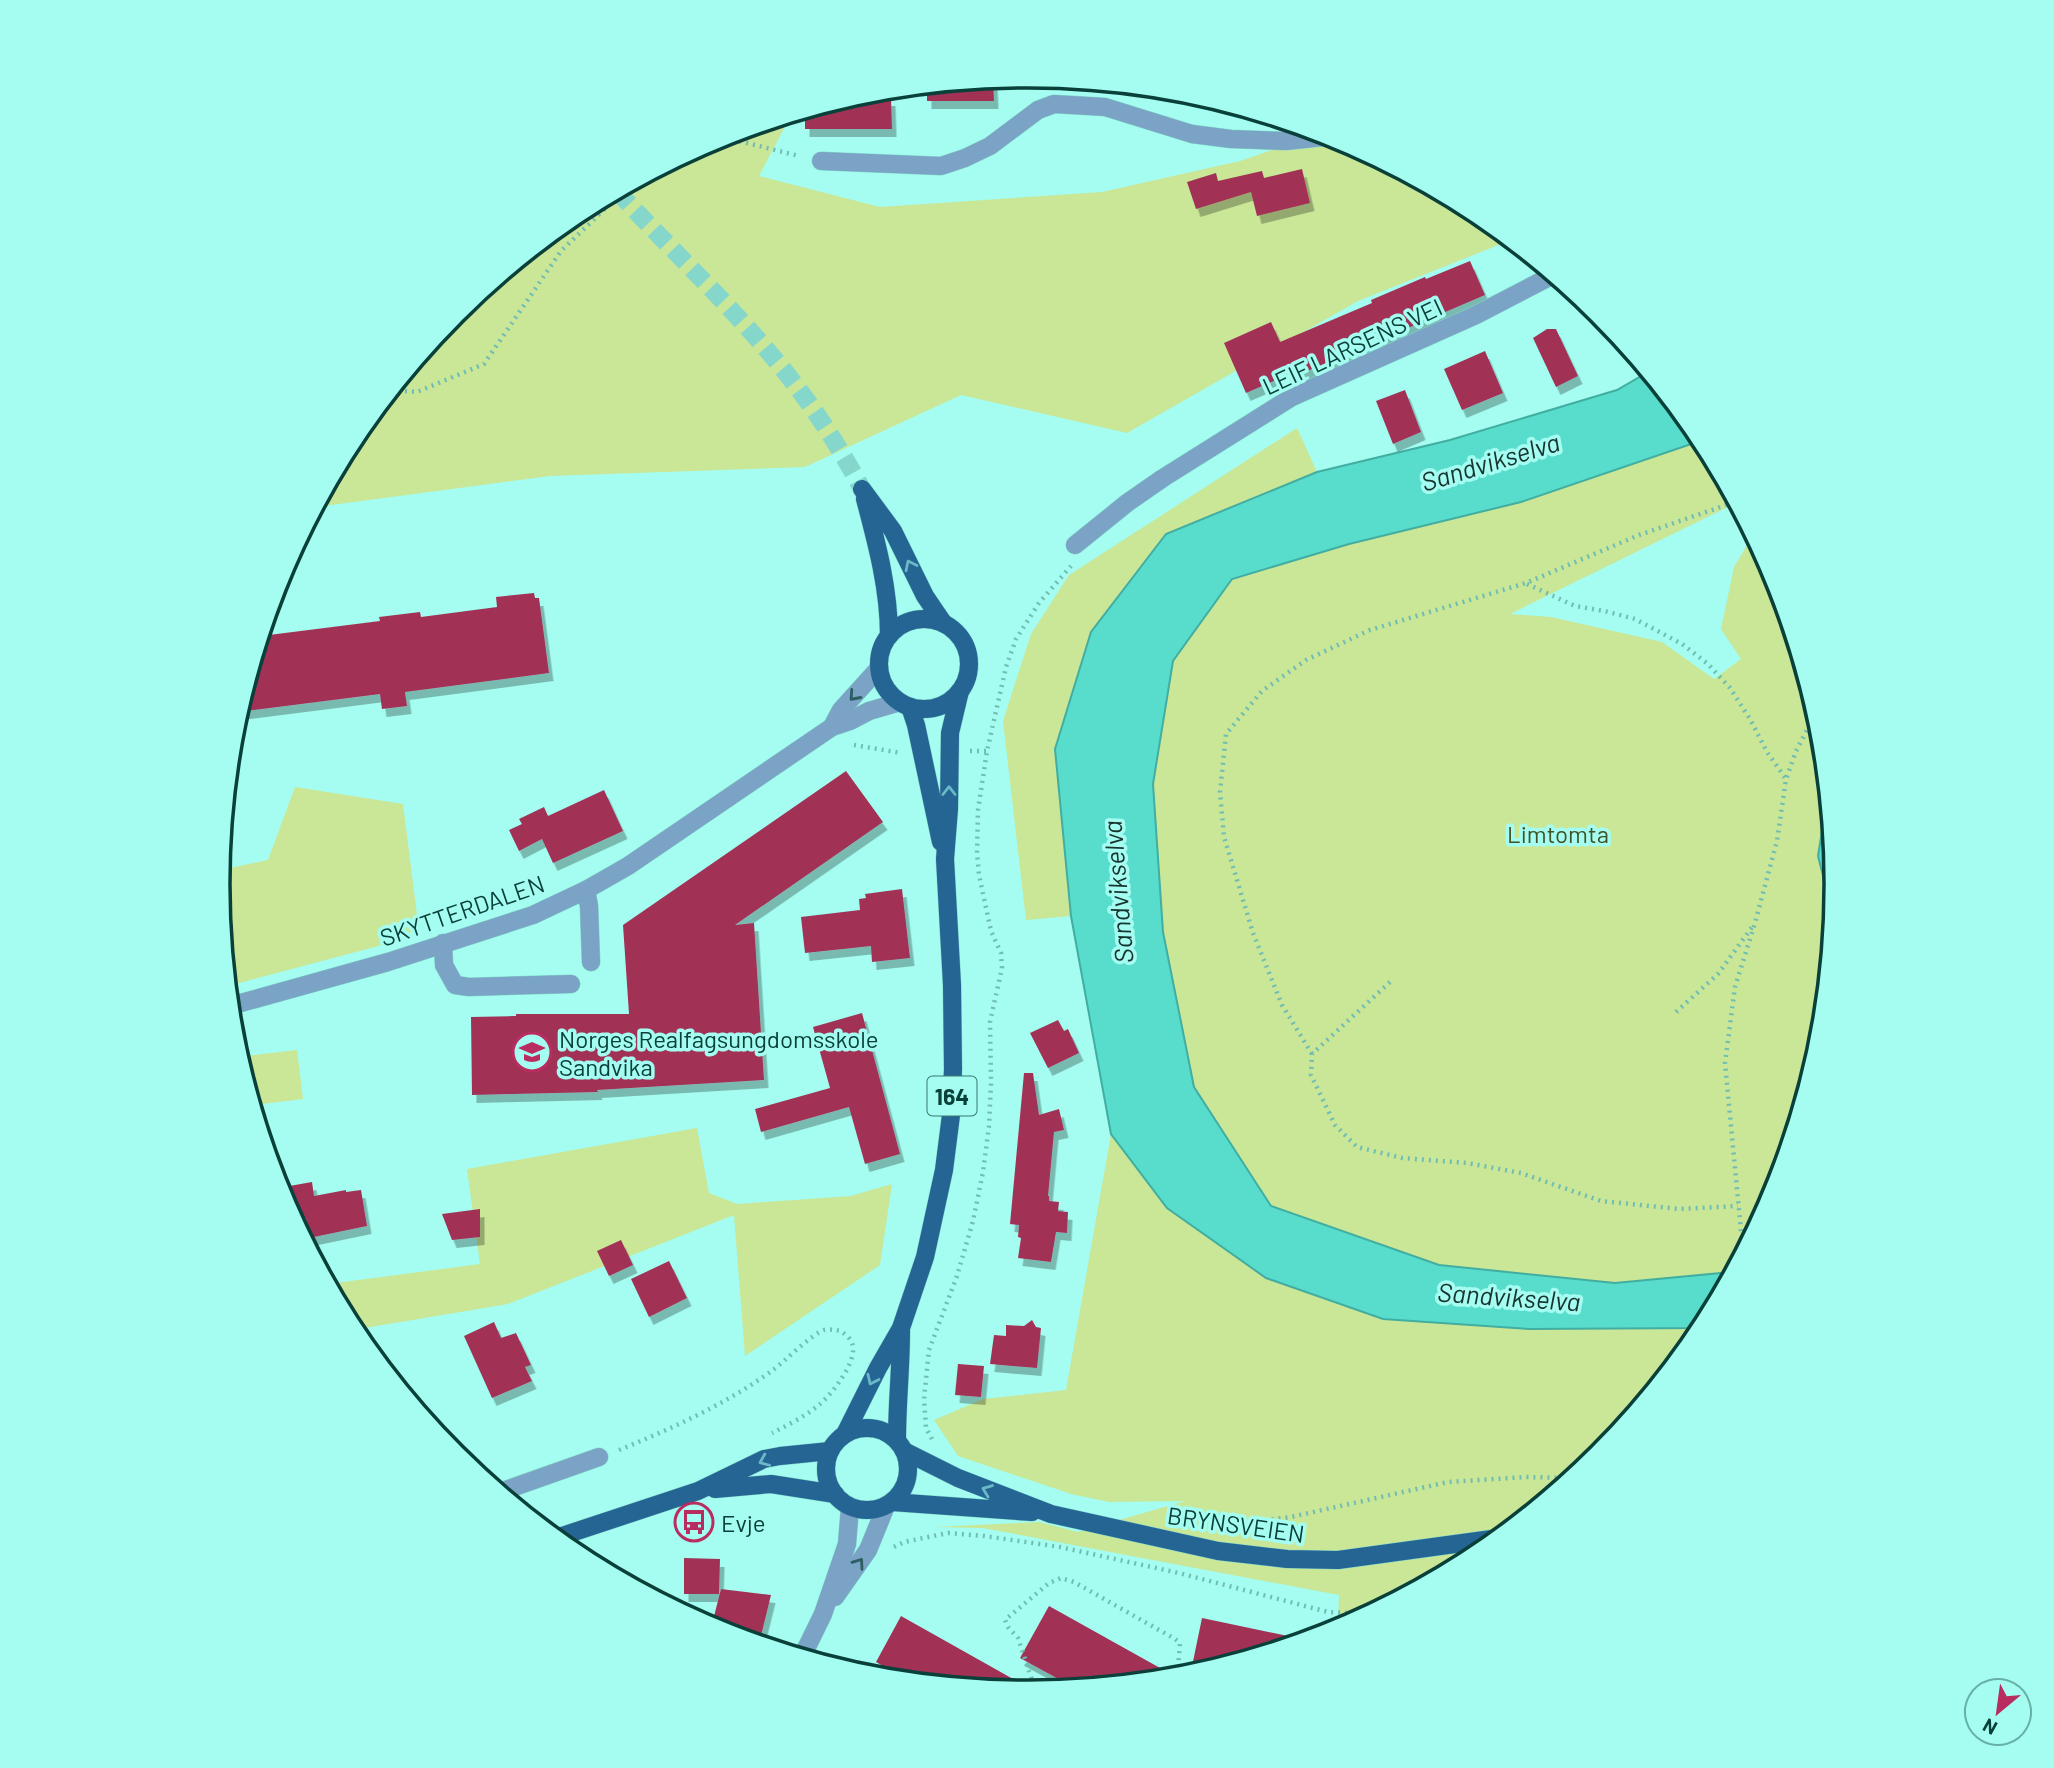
<svg xmlns="http://www.w3.org/2000/svg" width="2054" height="1768" font-family="Barlow,sans-serif">
	<style>
		.green { fill: #cae697 }
		.water { fill: #58ddcd; stroke: #41aea1; stroke-width: 2 }
		.building { fill: #a13357; filter: url(#shadow) }
		.lines { fill: none; stroke-linecap: round; stroke-linejoin: round }
		.major-tunnel { stroke: #85d7cc; stroke-width: 18; stroke-dasharray: 18 9; stroke-linecap: butt }
		.minor-casing { stroke: #85d7cc; stroke-width: 19 }
		.major-casing { stroke: #85d7cc; stroke-width: 19 }
		.path { stroke: #70bdb3; stroke-width: 4.5; stroke-dasharray: 2 5; stroke-linecap: butt }
		.minor { stroke: #7ba3c5; stroke-width: 18 }
		.major { stroke: #246594; stroke-width: 18 }
		.oneway { stroke: #6ab9c7 }
		.oneway2 { stroke: #2c5e64 }
		.labels { text-anchor: middle; dominant-baseline: central; stroke-width: 7; stroke-linejoin: round; paint-order: stroke }
		.shield { fill: #a4fdf0; stroke: #387971; stroke-width: 2 }
		.shield-label { font-size: 23px; font-weight: bold; fill: #0a403a }
		.street-label { font-size: 24px; fill: #0a403a; stroke: #a4fdf0 }
		.park-label { font-size: 24px; fill: #435124; stroke: #a4fdf0 }
		.poi-label { font-size: 24px; fill: #0a403a; stroke: #a4fdf0; text-anchor: start }
		.water-label { font-size: 26px; font-style: italic; fill: #17332f; stroke: #a4fdf0 }
		.rim { fill: none; stroke: #0a403a; stroke-width: 3.5 }
	</style>
	<defs>
		<filter id="shadow"><feDropShadow dx="4.5" dy="8" stdDeviation="0" flood-color="#0004"/></filter>
	</defs>
	<rect width="100%" height="100%" fill="#a4fdf0"/>
	<g class="green">
		<polygon points="791,115 759,176 880,207 1102,192 1240,161 1322,133 1337,137 1477,212 1511,240 1358,301 1127,433 961,395 805,467 550,476 316,507 355,434 455,312 578,211 718,137"/>
		<polygon points="1297,428 1317,472 1166,534 1055,749 1071,916 1026,920 1003,721 1031,634 1069,575"/>
		<polygon points="1703,440 1736,503 1510,614 1551,617 1662,642 1714,679 1741,659 1721,629 1734,567 1753,535 1774,575 1820,727 1836,884 1820,1042 1774,1194 1699,1334 1599,1456 1476,1557 1338,1630 1339,1595 983,1528 935,1527 1039,1522 1078,1532 1185,1501 1109,1502 1071,1494 958,1456 934,1420 983,1399 1066,1390 1111,1134 1167,1208 1266,1277 1383,1319 1607,1283 1439,1265 1271,1206 1194,1087 1163,932 1153,784 1173,661 1232,579 1349,544 1521,502"/>
		<polygon points="295,787 403,804 418,923 405,939 228,986 218,884 220,870 268,860"/>
		<polygon points="297,1050 303,1099 253,1105 238,1057"/>
		<polygon points="697,1128 709,1193 737,1204 851,1196 892,1184 880,1265 745,1356 734,1215 508,1304 353,1330 328,1284 480,1264 467,1169"/>
	</g>
	<g class="water">
		<polygon points="1648,372 1703,440 1521,502 1349,544 1232,579 1173,661 1153,784 1163,932 1194,1087 1271,1206 1439,1265 1615,1283 1732,1272 1702,1328 1529,1329 1383,1319 1266,1278 1167,1208 1111,1134 1071,916 1055,749 1091,632 1166,534 1317,472 1450,440 1617,390"/>
		<polygon points="1827,800 1836,884 1833,915 1818,856"/>
	</g>
	<g class="building">
		<polygon points="993,79 994,101 927,101 927,85"/>
		<polygon points="891,98 892,129 805,129 805,110 844,99"/>
		<polygon points="1302,169 1310,203 1257,216 1251,192 1196,209 1187,182 1216,173 1218,181 1262,171 1264,178"/>
		<polygon points="1470,261 1485,295 1305,372 1304,368 1246,393 1224,343 1271,322 1280,342 1372,303 1371,300 1425,277 1426,279"/>
		<polygon points="1547,329 1556,329 1578,376 1556,387 1533,338"/>
		<polygon points="1485,351 1503,393 1462,410 1444,369"/>
		<polygon points="1405,390 1421,432 1393,444 1376,401"/>
		<polygon points="534,593 535,598 539,598 549,673 405,692 407,706 382,709 380,694 238,712 261,636 380,621 379,617 420,612 421,617 497,607 496,597"/>
		<polygon points="846,771 883,822 735,925 754,923 764,1080 597,1090 598,1092 472,1095 471,1017 516,1016 516,1014 629,1014 623,925"/>
		<polygon points="604,790 623,831 553,863 542,839 519,851 509,830 522,824 519,819 544,807 548,816"/>
		<polygon points="902,889 910,958 872,962 871,946 805,953 801,917 860,910 859,899 866,898 865,894"/>
		<polygon points="862,1013 900,1154 865,1164 849,1107 761,1132 755,1109 830,1088 813,1027"/>
		<polygon points="1058,1020 1064,1031 1068,1029 1079,1053 1048,1068 1030,1033"/>
		<polygon points="1024,1073 1033,1073 1039,1115 1059,1109 1064,1130 1054,1132 1048,1196 1049,1196 1049,1201 1059,1202 1058,1211 1068,1212 1067,1233 1056,1232 1051,1262 1018,1258 1021,1238 1018,1237 1019,1225 1010,1224"/>
		<polygon points="312,1182 314,1196 346,1190 346,1192 361,1190 367,1226 309,1238 306,1218 294,1220 278,1188"/>
		<polygon points="480,1209 480,1237 452,1240 442,1214"/>
		<polygon points="621,1240 633,1265 609,1276 597,1251"/>
		<polygon points="669,1261 687,1298 649,1317 631,1279"/>
		<polygon points="1032,1320 1036,1327 1041,1328 1037,1368 990,1364 994,1335 1006,1336 1006,1325 1024,1326"/>
		<polygon points="494,1322 501,1338 516,1333 531,1365 525,1367 532,1381 492,1398 464,1336"/>
		<polygon points="958,1364 984,1366 981,1397 955,1395"/>
		<polygon points="684,1558 720,1559 719,1594 684,1594"/>
		<polygon points="721,1589 771,1595 759,1644 711,1628"/>
		<polygon points="1049,1606 1178,1678 1075,1688 1020,1658"/>
		<polygon points="901,1616 1036,1692 1027,1693 886,1679 890,1670 876,1662"/>
		<polygon points="1202,1618 1307,1640 1190,1676"/>
	</g>
	<g class="lines">
		<path class="major-tunnel" d="M617,191c54,59 114,114 165,177 31,38 57,78 80,121"/>
		<defs>
			<g id="minor">
				<polyline points="821,161 941,166 965,158 990,146 1038,110 1054,104 1105,107 1192,134 1231,139 1286,141 1333,136"/>
				<polyline points="1075,545 1127,503 1163,478 1292,397 1476,315 1553,275"/>
				<polyline points="832,727 841,710 879,668"/>
				<polyline points="586,890 589,906 591,962"/>
				<polyline points="443,943 444,965 455,985 469,987 571,984"/>
				<polyline points="230,1006 388,962 533,915 586,890 628,866 832,727 850,721 869,711 900,702"/>
				<polyline points="500,1492 599,1457"/>
				<polyline points="835,1597 868,1550 886,1506"/>
				<polyline points="802,1657 823,1614 847,1544 850,1507"/>
			</g>
			<g id="major">
				<polyline points="862,489 893,531 925,596 944,624"/>
				<path d="M865,499c12,45 24,90 24,137"/>
				<circle cx="924" cy="664" r="45"/>
				<polyline points="910,707 916,725 941,842"/>
				<circle cx="867" cy="1469" r="41"/>
				<polyline points="845,1434 878,1368 901,1328 925,1257 944,1170 951,1115 953,1069 952,985 945,859 949,809 950,733 960,691"/>
				<path d="M897,1440c0,-37 4,-72 4,-109"/>
				<polyline points="904,1451 958,1478 1051,1514 1218,1551 1287,1559 1338,1560 1499,1538"/>
				<polyline points="715,1489 771,1484 835,1494"/>
				<polyline points="892,1502 1032,1512"/>
				<polyline points="556,1538 698,1491 764,1459 780,1456 830,1451"/>
			</g>
		</defs>
		<use href="#minor" class="minor-casing"/>
		<use href="#major" class="major-casing"/>
		<g class="path">
			<polyline points="719,136 799,156"/>
			<polyline points="391,390 417,392 484,364 561,251 633,182"/>
			<polyline points="1527,584 1575,606 1604,611 1635,619 1682,644 1708,664 1730,688 1750,719 1767,752 1786,779"/>
			<polyline points="854,745 901,753"/>
			<polyline points="970,751 987,751"/>
			<polyline points="1390,982 1312,1054 1311,1075 1335,1125 1357,1147 1402,1158 1467,1163 1521,1173 1601,1201 1679,1209 1738,1206"/>
			<polyline points="1676,1012 1718,974 1752,927"/>
			<polyline points="1312,1054 1282,1005 1253,933 1224,837 1220,792 1226,734 1262,691 1306,660 1370,630 1526,583 1639,535 1735,502"/>
			<polyline points="1743,1252 1725,1063 1735,987 1755,923 1777,841 1786,779 1796,751 1816,713"/>
			<polyline points="932,1439 926,1428 924,1399 929,1350 957,1276 973,1221 983,1172 989,1126 991,1083 990,1022 1002,968 1001,953 991,931 979,875 977,853 978,810 987,751 1006,667 1016,639 1039,603 1071,566"/>
			<path d="M619,1450c54,-22 107,-46 154,-80 12,-9 40,-37 51,-40 6,-1 11,0 17,1 4,3 9,7 11,12 7,17 -20,51 -32,61 -14,12 -32,21 -48,29"/>
			<polyline points="1216,1526 1291,1517 1448,1482 1526,1477 1572,1478"/>
			<polyline points="894,1547 904,1542 948,1533 984,1536 1060,1547 1179,1573 1328,1612 1368,1614"/>
			<polyline points="1036,1692 1018,1638 1008,1627 1005,1620 1049,1583 1061,1578 1074,1582 1175,1639 1180,1643 1178,1668 1180,1678"/>
		</g>
		<use href="#minor" class="minor"/>
		<use href="#major" class="major"/>
	</g>
	<defs><path id="oneway-chevron" d="M-2-3.5L2.5 0L-2 3.5" fill="none" stroke-width="1.6" stroke-linecap="round" stroke-linejoin="round" transform="scale(1.75)"/></defs>
	<g class="oneway">
		<use href="#oneway-chevron" transform="translate(910 565) rotate(-116)"/>
		<use href="#oneway-chevron" transform="translate(949 791) rotate(-90)"/>
		<use href="#oneway-chevron" transform="translate(872 1380) rotate(115)"/>
		<use href="#oneway-chevron" transform="translate(764 1461) rotate(157)"/>
		<use href="#oneway-chevron" transform="translate(987 1490) rotate(-159)"/>
	</g>
	<g class="oneway2">
		<use href="#oneway-chevron" transform="translate(854 696) rotate(132)"/>
		<use href="#oneway-chevron" transform="translate(859 1563) rotate(-55)"/>
	</g>
	<defs>
		<symbol id="school-ring" viewBox="-11 -11 22 22"><circle r="9.5" fill="#a4fdf0" stroke="#b92c5f" stroke-width="1.5"/><path d="M0-5L7-2L0 1L-7-2ZM-4 1L0 2.5L4 1V4Q0 6-4 4Z" fill="#b92c5f"/></symbol>
		<symbol id="bus-ring" viewBox="-11 -11 22 22"><circle r="9.5" fill="#a4fdf0" stroke="#b92c5f" stroke-width="1.5"/><path d="M-5-6H5V4H4V6H2V4H-2V6H-4V4H-5ZM-3.5-4V0h7V-4ZM-3.5 1.2v1.5H-2V1.2ZM2 1.2v1.5H3.5V1.2Z" fill="#b92c5f"/></symbol>
	</defs>
	<g fill-rule="evenodd">
		<use href="#school-ring" x="510" y="1030" width="44" height="44"/>
		<use href="#bus-ring" x="672" y="1500" width="44" height="44"/>
	</g>
	<g class="labels">
		<rect class="shield" x="927.5" y="1076.5" width="49" height="39" rx="5"/>
		<g class="shield-label">
			<text x="952" y="1096">164</text>
		</g>
		<g class="street-label">
			<text transform="translate(1352 346) rotate(-25)">LEIF LARSENS VEI</text>
			<text transform="translate(462 910) rotate(-19)">SKYTTERDALEN</text>
			<text transform="translate(1236 1524) rotate(8)">BRYNSVEIEN</text>
		</g>
		<g class="park-label">
			<text x="1558" y="833">Limtomta</text>
		</g>
		<g class="poi-label">
			<text x="559" y="1038">Norges Realfagsungdomsskole<tspan x="559" dy="28">Sandvika</tspan></text>
			<text x="721" y="1522">Evje</text>
		</g>
		<g class="water-label">
			<text transform="translate(1490 461) rotate(-17)">Sandvikselva</text>
			<text transform="translate(1117 892) rotate(-95)">Sandvikselva</text>
			<text transform="translate(1509 1296) rotate(4)">Sandvikselva</text>
		</g>
	</g>
	<path d="M0 0H2054V1768H0ZM1026 88H1028A796 796 0 0 1 1824 884V884A796 796 0 0 1 1028 1680H1026A796 796 0 0 1 230 884V884A796 796 0 0 1 1026 88Z" fill="#a4fdf0" fill-rule="evenodd"/>
	<path class="rim" d="M1026 88H1028A796 796 0 0 1 1824 884V884A796 796 0 0 1 1028 1680H1026A796 796 0 0 1 230 884V884A796 796 0 0 1 1026 88Z"/>
	<g transform="translate(1998 1712) rotate(209)"><circle r="33" fill="#a4fdf0" stroke="#66b1a7" stroke-width="2"/>
	<path d="M0-5L12 26L0 18L-12 26Z" fill="#b92c5f"/>
	<text y="-10" font-size="19" font-weight="bold" text-anchor="middle" fill="#0a403a">N</text>
	</g>
</svg>
